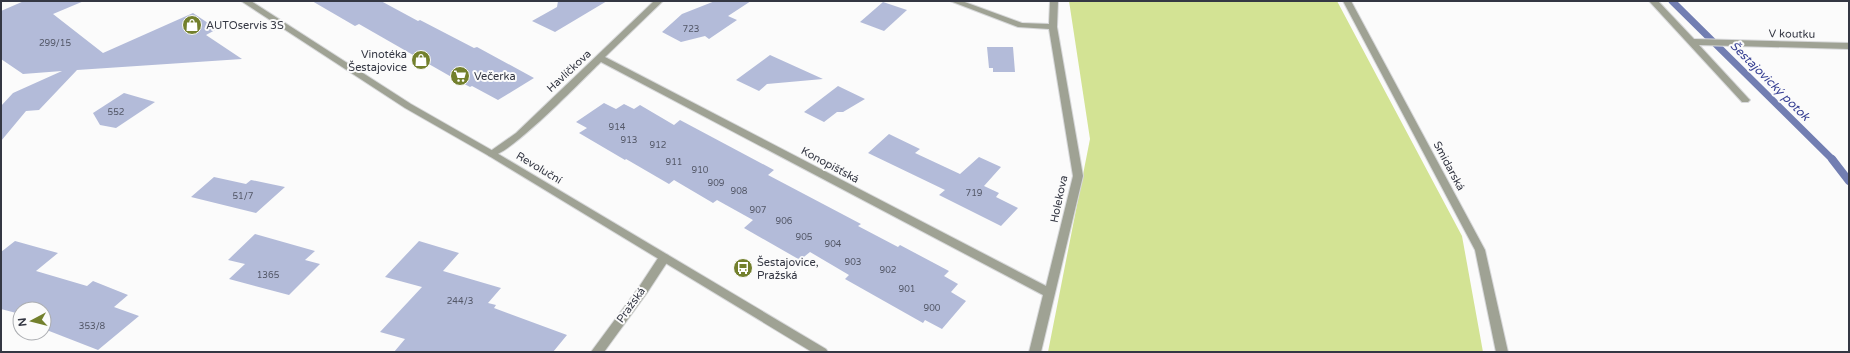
<svg xmlns="http://www.w3.org/2000/svg" width="1850" height="353" font-family="'Varela Round',sans-serif">
	<style>
		.green { fill: #d3e394 }
		.lines { fill: none; stroke-linecap: round; stroke-linejoin: round }
		.stream-far1 { stroke: #727eb2; stroke-width: 7 }
		.stream { stroke: #727eb2; stroke-width: 8 }
		.building { fill: #b3bbd9 }
		.minor-casing { stroke: #d7d8da; stroke-width: 2 }
		.tertiary-casing { stroke: #d7d8da; stroke-width: 2 }
		.minor { fill: #9fa294; fill-rule: evenodd }
		.tertiary { fill: #9fa294; fill-rule: evenodd }
		.labels { text-anchor: middle; dominant-baseline: central; stroke-width: 4; stroke-linejoin: round; paint-order: stroke }
		.number-label { font-size: 9px; fill: #545868 }
		.poi-label { font-size: 11px; fill: #343743; stroke: #fbfbfb; text-anchor: start }
		.street-label { font-size: 11px; fill: #343743; stroke: #fbfbfb }
		.water-label { font-size: 12px; font-style: italic; fill: #394294; stroke: #fbfbfb }
	</style>
	<rect width="100%" height="100%" fill="#fbfbfb"/>
	<polygon class="green" points="1069,1 1337,1 1462,236 1483,352 1048,352 1090,139"/>
	<g class="lines">
		<polyline class="stream-far1" points="1672,1 1833,160"/>
		<polyline class="stream" points="1832,159 1849,181"/>
	</g>
	<g class="building">
		<polygon points="24,1 84,1 53,14 103,53 193,13 217,29 206,35 242,59 77,70 39,110 26,111 1,141 1,106 13,93 62,71 23,74 1,59 1,11"/>
		<polygon points="312,1 381,1 418,21 420,20 474,48 477,47 534,78 498,100 472,86 470,87 455,79 359,24 355,26"/>
		<polygon points="558,1 607,1 555,32 532,21 557,7"/>
		<polygon points="715,1 751,1 728,16 737,20 709,39 705,36 681,42 662,32 682,14"/>
		<polygon points="883,2 907,10 884,31 860,22"/>
		<polygon points="987,47 1013,47 1015,72 993,72 993,68 989,68"/>
		<polygon points="770,55 823,79 767,84 759,91 736,80"/>
		<polygon points="838,86 865,99 843,112 837,112 824,122 804,112"/>
		<polygon points="124,93 155,102 116,128 100,125 93,113"/>
		<polygon points="604,103 616,109 624,104 634,109 640,105 674,125 680,120 774,170 768,175 861,224 858,226 898,247 900,245 949,271 944,276 958,284 951,292 966,301 942,329 925,320 923,323 845,279 849,275 810,252 800,260 744,228 753,220 717,200 713,203 674,180 669,184 626,159 625,160 579,133 587,128 576,122"/>
		<polygon points="889,134 920,149 915,153 960,174 979,157 1001,167 984,186 999,193 996,197 1018,208 1001,226 939,195 945,190 868,153"/>
		<polygon points="214,177 246,184 251,180 285,187 256,213 191,197"/>
		<polygon points="255,234 315,251 305,260 320,264 289,295 229,279 245,264 228,260"/>
		<polygon points="15,241 58,253 36,271 87,286 93,281 128,295 114,307 139,316 98,350 44,329 44,309 20,309 20,314 1,309 1,252"/>
		<polygon points="419,241 459,253 443,271 501,288 488,303 496,305 494,308 567,335 553,352 394,352 405,339 380,332 422,287 385,277"/>
	</g>
	<g class="lines">
		<defs>
			<g id="minor">
				<path d="M654,1h9l-58,56 441,229 27,-110 -24,-147 -31,-2 -68,-26h12l60,22 27,1 1,-23h8l-1,26 26,149 -42,176h-12l14,-57 -442,-233c-16,15 -96,99 -112,94l-2,-2 2,-2 27,-19z"/>
				<polygon points="1343,1 1351,1 1485,250 1508,352 1496,352 1475,250"/>
				<polygon points="1649,1 1658,1 1694,39 1849,43 1849,49 1699,45 1748,98 1750,100 1748,102 1742,102"/>
				<polygon points="664,254 668,255 669,258 668,261 647,293 604,352 591,352 639,287 660,255"/>
			</g>
			<polygon id="tertiary" points="241,1 251,1 411,104 495,152 826,349 828,352 812,352 489,156 405,108"/>
		</defs>
		<use href="#minor" class="minor-casing"/>
		<use href="#tertiary" class="tertiary-casing"/>
		<use href="#minor" class="minor"/>
		<use href="#tertiary" class="tertiary"/>
	</g>
	<defs>
		<symbol id="shop-disc" viewBox="-11 -11 22 22"><circle r="9.5" fill="#73802d" stroke="#fbfbfb"/><path d="M-5-2.5h2.3a2.7 3.5 0 0 1 5.4 0H5L5.5 6h-11ZM-1.5-2.5h3a1.5 2.3 0 0 0-3 0Z" fill="#fff"/></symbol>
		<symbol id="supermarket-disc" viewBox="-11 -11 22 22"><circle r="9.5" fill="#73802d" stroke="#fbfbfb"/><path d="M-6-5.5h2.5l.6 2H6L4.5 2H-2.5L-4.4-4H-6ZM-1.5 3.2a1.3 1.3 0 1 0 .1 0ZM3 3.2a1.3 1.3 0 1 0 .1 0Z" fill="#fff"/></symbol>
		<symbol id="bus-disc" viewBox="-11 -11 22 22"><circle r="9.5" fill="#73802d" stroke="#fbfbfb"/><path d="M-5-6H5V4H4V6H2V4H-2V6H-4V4H-5ZM-3.5-4V0h7V-4ZM-3.5 1.2v1.5H-2V1.2ZM2 1.2v1.5H3.5V1.2Z" fill="#fff"/></symbol>
	</defs>
	<g fill-rule="evenodd">
		<use href="#shop-disc" x="181" y="14" width="22" height="22"/>
		<use href="#shop-disc" x="410" y="49" width="22" height="22"/>
		<use href="#supermarket-disc" x="449" y="65" width="22" height="22"/>
		<use href="#bus-disc" x="732" y="257" width="22" height="22"/>
	</g>
	<g class="labels">
		<g class="number-label">
			<text x="691" y="29">723</text>
			<text x="55" y="43">299/15</text>
			<text x="116" y="112">552</text>
			<text x="617" y="127">914</text>
			<text x="629" y="140">913</text>
			<text x="658" y="145">912</text>
			<text x="674" y="162">911</text>
			<text x="700" y="170">910</text>
			<text x="716" y="183">909</text>
			<text x="739" y="191">908</text>
			<text x="974" y="193">719</text>
			<text x="243" y="196">51/7</text>
			<text x="758" y="210">907</text>
			<text x="784" y="221">906</text>
			<text x="804" y="237">905</text>
			<text x="833" y="244">904</text>
			<text x="853" y="262">903</text>
			<text x="888" y="270">902</text>
			<text x="268" y="275">1365</text>
			<text x="907" y="289">901</text>
			<text x="460" y="301">244/3</text>
			<text x="932" y="308">900</text>
			<text x="92" y="326">353/8</text>
		</g>
		<g class="poi-label">
			<text x="206" y="25">AUTOservis 3S</text>
			<text x="407" y="54" text-anchor="end">Vinotéka<tspan x="407" dy="13">Šestajovice</tspan></text>
			<text x="474" y="76">Večerka</text>
			<text x="757" y="262">Šestajovice,<tspan x="757" dy="13">Pražská</tspan></text>
		</g>
		<g class="street-label">
			<text transform="translate(1792 34) rotate(1)">V koutku</text>
			<text transform="translate(569 71) rotate(-43)">Havlíčkova</text>
			<text transform="translate(830 165) rotate(28)">Konopišťská</text>
			<text transform="translate(1449 166) rotate(62)">Smidarská</text>
			<text transform="translate(539 168) rotate(31)">Revoluční</text>
			<text transform="translate(1059 199) rotate(-78)">Holekova</text>
			<text transform="translate(631 305) rotate(-54)">Pražská</text>
		</g>
		<g class="water-label">
			<text transform="translate(1770 81) rotate(45)">Šestajovický potok</text>
		</g>
	</g>
	<rect width="1850" height="353" fill="none" stroke="#343743" stroke-width="4"/>
	<g transform="translate(32 321) rotate(263)"><circle r="19" fill="#fbfbfb" stroke="#abadb1"/>
	<path d="M0-3L7 15L0 10L-7 15Z" fill="#73802d"/>
	<text y="-6" font-size="11" font-weight="bold" text-anchor="middle" fill="#343743">N</text>
	</g>
</svg>
